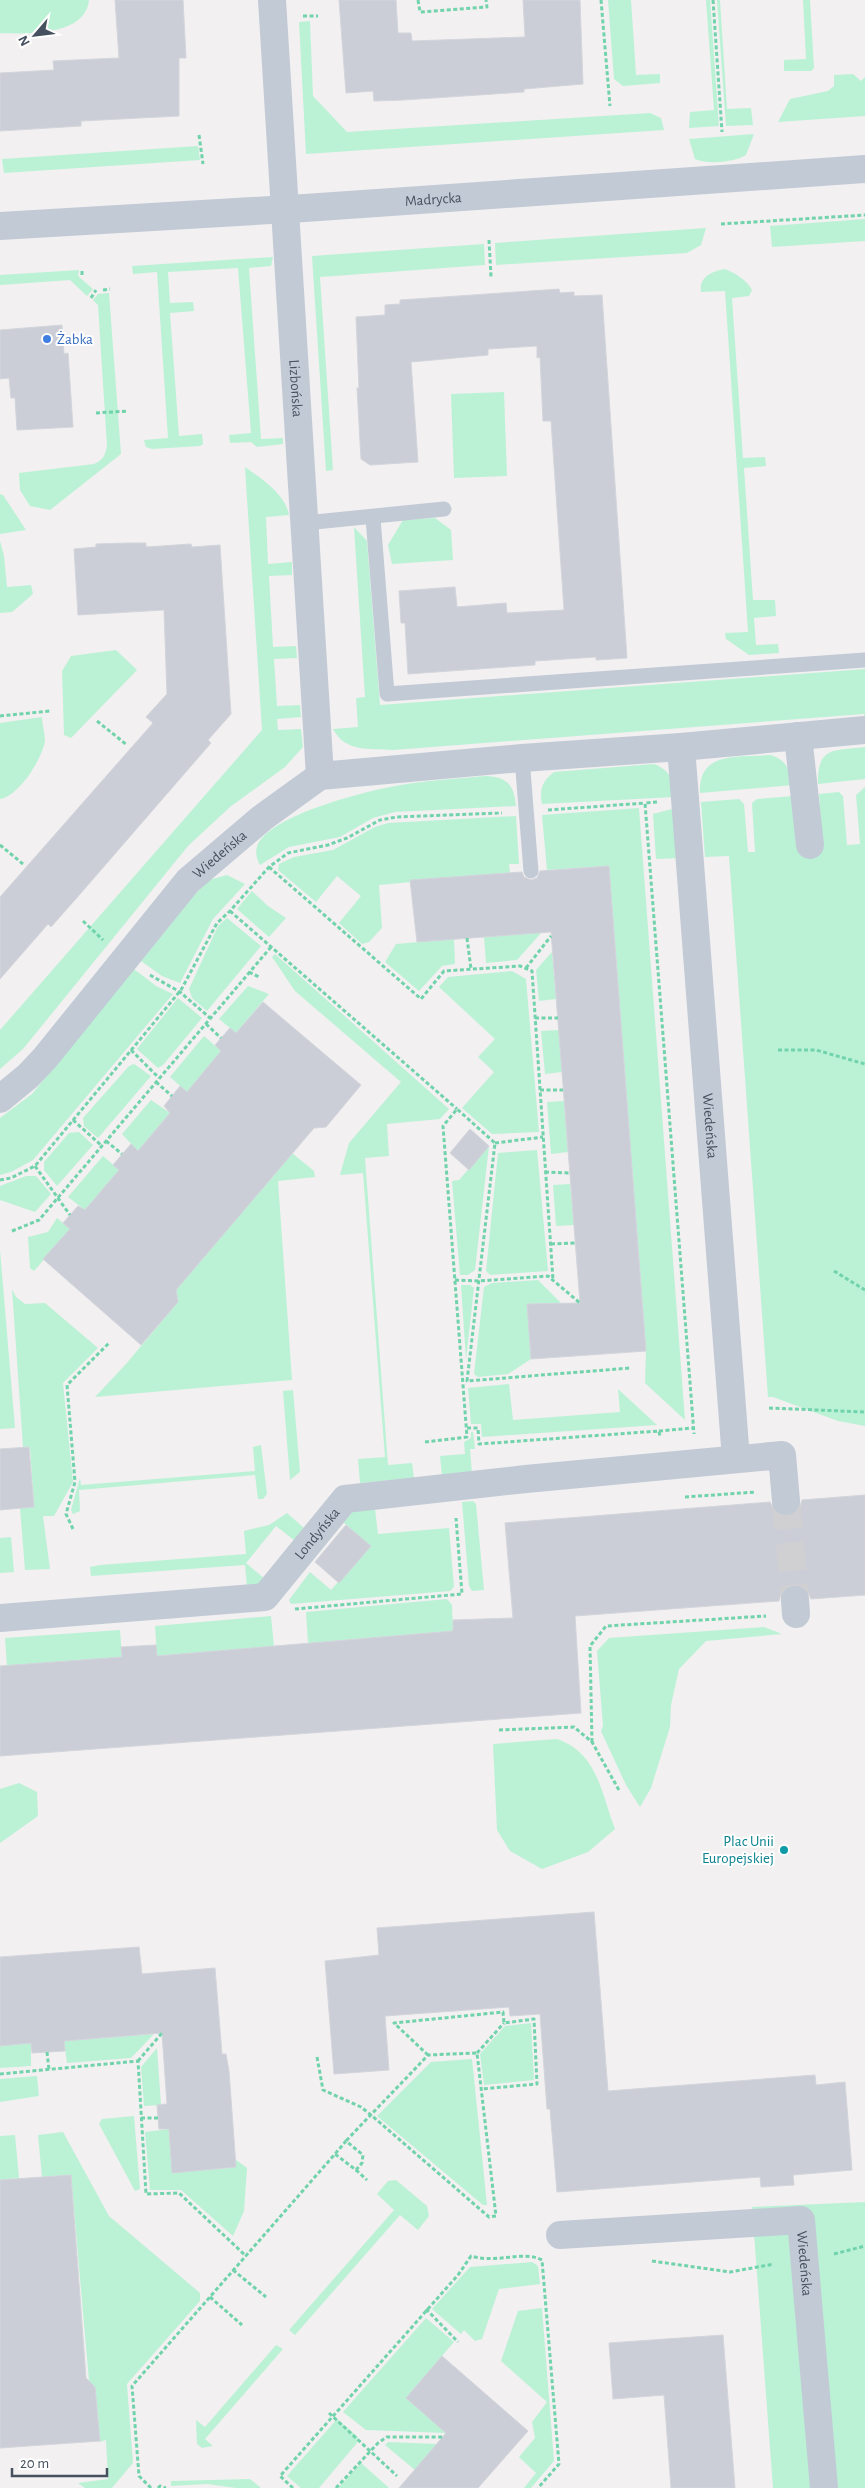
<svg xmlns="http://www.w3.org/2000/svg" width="865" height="2488" font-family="'Alegreya Sans',sans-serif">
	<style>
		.green { fill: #bbf2d6 }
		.building { fill: #cbced6; stroke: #d3d5dc }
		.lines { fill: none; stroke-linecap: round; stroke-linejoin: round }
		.street-tunnel { stroke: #d0d0d3; stroke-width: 28; stroke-dasharray: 28 14; stroke-linecap: butt }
		.path { stroke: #71d3ac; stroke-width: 3; stroke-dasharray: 4 2.5; stroke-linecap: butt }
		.lane { stroke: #c2cad6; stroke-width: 15 }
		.street { stroke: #c2cad6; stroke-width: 28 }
		.shop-dot { fill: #3f7fe0; stroke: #fff; stroke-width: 2 }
		.culture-dot { fill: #0f9aa8; stroke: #fff; stroke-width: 2 }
		.labels { text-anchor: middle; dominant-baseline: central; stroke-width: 4; stroke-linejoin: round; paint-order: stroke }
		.street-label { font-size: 15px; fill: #46515f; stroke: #fff }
		.shop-label { font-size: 15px; fill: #366cbe; stroke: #fff; text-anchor: start }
		.culture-label { font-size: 15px; fill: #0d838f; stroke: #fff; text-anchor: end }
	</style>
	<rect width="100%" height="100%" fill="#f2f0f0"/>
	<g class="green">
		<path d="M0,0h89c-3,36 -63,34 -89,33z"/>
		<polygon points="608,0 631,0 636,75 660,74 660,83 623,86 614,79"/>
		<polygon points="706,0 710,0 719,126 689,128 690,112 714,110"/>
		<polygon points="717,0 720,0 727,109 751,108 753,125 726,126"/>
		<polygon points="803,0 810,0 814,68 811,71 784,71 784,60 806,59"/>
		<polygon points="310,21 313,96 347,132 650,113 661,118 664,130 306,154 299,22"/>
		<polygon points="853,74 861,81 865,77 865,116 778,122 790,99 828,91 834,86 834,75"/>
		<path d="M754,134l-8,21c-11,7 -38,10 -51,4l-6,-20z"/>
		<polygon points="198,146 200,160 4,173 2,159"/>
		<polygon points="865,219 865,241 772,247 770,226"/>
		<polygon points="706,228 701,245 687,253 496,265 495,243"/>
		<polygon points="484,244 485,265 320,277 333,470 326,471 312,256"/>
		<polygon points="273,257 271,266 249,268 261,439 283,438 283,444 257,447 251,442 230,443 229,435 251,433 238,268 168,272 170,303 193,302 194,311 170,313 179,436 202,434 203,444 200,446 152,449 146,447 144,440 168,438 157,272 133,274 132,266"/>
		<path d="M724,269c10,3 23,11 28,21l-3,6 -17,2 11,160 22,-1 1,9 -22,2 9,132h22l1,16 -22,2 2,27 22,-1 1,9 -30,2 -23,-16 -1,-6 23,-1 -23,-341 -24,1c-2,-15 10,-20 23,-23z"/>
		<polygon points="79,270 78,276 93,289 87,296 70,280 0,285 0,275"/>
		<path d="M109,293l12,161 -71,56 -20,-4 -10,-16 -1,-17 75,-9c9,-4 11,-8 13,-18l-9,-141 -5,-5 5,-6z"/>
		<polygon points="504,392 507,476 454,478 451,394"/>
		<path d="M245,467c16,11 41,28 44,48l-23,2 2,47 24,-2v13l-23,1 4,71 23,-1 1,12 -23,1 3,47 23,-1 1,12 -24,2 1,11 23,-1 2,18 -18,20 -55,40 -42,39 -165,203 -23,20v-39l262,-300z"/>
		<polygon points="0,494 3,495 26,530 0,534"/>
		<polygon points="435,518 451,530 453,560 392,564 388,545 403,520"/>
		<path d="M354,527l13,14 13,164 485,-36v51l-1,-6 -471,36c-24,-2 -47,3 -60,-21l25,-2 -2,-29 9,-1z"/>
		<polygon points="0,541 4,556 7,587 31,585 33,594 12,612 0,613"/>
		<polygon points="116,650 137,670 71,738 64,735 62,671 71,656"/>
		<path d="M42,717c0,7 3,16 3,24 -3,18 -26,55 -45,58v-76z"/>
		<path d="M865,747v32l-47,5c-1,-38 16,-33 47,-37z"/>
		<path d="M770,755c17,5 19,14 23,30l-93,8c-2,-43 39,-35 70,-38z"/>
		<path d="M654,764c17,7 19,16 21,33l-133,7c-3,-14 0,-23 12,-32z"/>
		<path d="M485,776c22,1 29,8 31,30l-121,6 -22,6 -33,19 -51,10 -29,18c-3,-5 -5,-12 -3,-18 10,-32 113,-57 144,-62 28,-5 56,-6 84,-9z"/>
		<polygon points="865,787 865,1426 838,1421 773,1397 768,1397 729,856 705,857 701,802 739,799 744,804 748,852 755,852 752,803 757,799 794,796 822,847 819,794 839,792 843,796 847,845 860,844 856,795"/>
		<polygon points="639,808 685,1420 645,1383 646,1351 609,866 547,870 542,815"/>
		<polygon points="676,808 680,858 656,859 653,814"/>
		<polygon points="516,816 519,864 509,864 510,873 379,885 382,928 369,942 362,944 339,923 361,896 337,876 316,902 278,870 279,864 294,857 333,850 375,827 388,823"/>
		<polygon points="227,875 245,884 213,919 180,983 162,976 141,961 194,895 209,880"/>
		<polygon points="252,891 268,906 286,918 269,937 237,909"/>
		<polygon points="227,918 261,946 207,1011 192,998 189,989 218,926"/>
		<polygon points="542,932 517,960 486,963 484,937"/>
		<polygon points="454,939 455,964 442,966 419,991 385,962 396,944"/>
		<polygon points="552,952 556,999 539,1001 536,970"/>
		<polygon points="275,954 449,1109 440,1119 387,1124 389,1156 365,1158 388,1465 412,1463 414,1478 360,1483 358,1459 385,1457 363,1173 340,1175 349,1143 401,1082 295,991 272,957"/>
		<polygon points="134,969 156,986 173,994 33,1160 11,1172 0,1175 0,1118 32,1094"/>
		<polygon points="512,971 526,979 539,1132 492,1134 462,1108 494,1072 478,1057 495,1039 439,987 448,977"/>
		<polygon points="248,986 269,994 236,1033 219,1019"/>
		<polygon points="178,998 202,1018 163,1065 158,1068 137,1049"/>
		<polygon points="559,1030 562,1072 545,1074 541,1031"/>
		<polygon points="204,1036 221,1051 187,1092 170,1077"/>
		<polygon points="134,1064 151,1076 98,1138 84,1126 83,1118 129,1066"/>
		<polygon points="151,1100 170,1113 138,1151 122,1134"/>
		<polygon points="564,1101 568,1152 551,1154 547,1102"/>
		<polygon points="79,1132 93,1145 57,1186 44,1170 44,1162 69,1133"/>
		<polygon points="489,1146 475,1270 468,1275 460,1275 452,1181 459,1180"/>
		<polygon points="537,1150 548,1271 490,1275 486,1271 498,1153"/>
		<polygon points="292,1153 314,1171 315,1177 278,1181 292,1380 95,1397 126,1364 178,1302 176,1290"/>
		<polygon points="103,1156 119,1170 85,1210 68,1197"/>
		<polygon points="26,1176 36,1176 51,1194 35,1212 0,1200 0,1186"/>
		<polygon points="570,1184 574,1225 556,1226 553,1185"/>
		<polygon points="57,1218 70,1229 34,1271 30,1268 28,1237 48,1232"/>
		<polygon points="0,1250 15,1428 0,1429"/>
		<polygon points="538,1280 561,1303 527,1304 531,1359 508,1374 478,1377 474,1374 484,1287 492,1283"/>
		<polygon points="461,1285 470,1285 474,1288 466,1360"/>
		<polygon points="12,1289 16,1297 25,1304 45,1303 98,1348 63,1383 73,1482 54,1516 43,1516 50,1569 25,1570 20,1508 34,1507 30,1447 23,1447"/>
		<polygon points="509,1384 513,1420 620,1412 618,1389 657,1425 482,1437 481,1424 471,1424 468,1388"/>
		<polygon points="293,1390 300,1472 290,1480 283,1391"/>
		<polygon points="471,1432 473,1432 475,1449 470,1449 472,1474 442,1476 440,1456 465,1454 464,1442 471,1438"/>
		<polygon points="261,1445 267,1494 263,1499 258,1499 255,1475 79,1490 80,1511 73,1514 71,1510 80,1478 81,1485 255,1471 253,1447"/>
		<polygon points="473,1501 476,1504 484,1590 472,1591 469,1586 462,1502"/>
		<polygon points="375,1509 378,1534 449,1528 454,1587 450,1591 291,1604 289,1600 310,1572 331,1590 370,1546 342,1521 350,1510"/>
		<polygon points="287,1513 304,1528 295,1541 276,1526 246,1563 265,1579 259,1586 247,1587 245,1565 91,1576 90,1567 100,1565 246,1554 244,1531 269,1525"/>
		<polygon points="11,1537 14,1572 0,1573 0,1538"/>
		<polygon points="447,1599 452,1605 453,1631 308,1643 306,1612"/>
		<polygon points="271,1616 274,1647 157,1656 155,1626"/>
		<polygon points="764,1627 782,1634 706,1641 679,1669 671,1705 670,1727 651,1788 640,1807 626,1785 601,1731 603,1726 597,1651 609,1638"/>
		<polygon points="120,1630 122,1657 7,1666 5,1638"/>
		<path d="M557,1739c41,14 44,54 58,90l-27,23 -46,17 -32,-18 -13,-21 -4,-86z"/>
		<polygon points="19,1783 37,1792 38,1816 0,1843 0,1789"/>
		<polygon points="531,2023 534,2080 484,2085 480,2054 505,2026"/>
		<polygon points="154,2034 131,2058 67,2063 64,2041"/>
		<polygon points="31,2043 31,2066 0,2068 0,2046"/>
		<polygon points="157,2048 161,2105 144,2106 141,2067"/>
		<polygon points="472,2059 487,2205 483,2205 377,2116 431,2062"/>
		<polygon points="37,2076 39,2096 0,2102 0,2079"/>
		<polygon points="134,2116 140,2189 135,2191 99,2124 102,2119"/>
		<polygon points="169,2129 180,2172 229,2168 236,2160 247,2168 244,2211 233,2236 181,2190 150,2190 145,2132"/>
		<polygon points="63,2132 109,2216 200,2293 200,2301 127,2384 133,2463 112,2488 85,2488 78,2483 108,2479 106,2440 100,2442 95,2387 89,2381 71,2175 42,2177 38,2135"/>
		<polygon points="15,2135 19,2178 0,2180 0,2136"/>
		<polygon points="396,2180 427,2206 429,2216 418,2230 400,2215 295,2335 289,2330 394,2210 377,2194 388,2181"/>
		<polygon points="865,2202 865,2488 773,2488 752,2207"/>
		<polygon points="532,2262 538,2266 540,2284 499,2289 482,2339 475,2341 464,2330 461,2334 432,2309 470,2267"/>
		<polygon points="542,2308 554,2461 531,2488 524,2488 536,2473 519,2457 535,2438 532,2422 547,2402 501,2361 518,2311"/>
		<polygon points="426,2318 454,2342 410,2393 411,2402 446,2433 366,2430 343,2412"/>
		<polygon points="276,2345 283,2349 205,2439 213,2446 202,2448 197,2444 196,2420 205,2427"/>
		<polygon points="337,2419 358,2437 357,2443 319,2488 301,2488 287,2476"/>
		<polygon points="388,2442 437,2444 415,2470 385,2445"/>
		<polygon points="361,2463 389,2488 338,2488"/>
		<polygon points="250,2479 261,2488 236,2488 207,2484 171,2486 171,2481"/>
	</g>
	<g class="building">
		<polygon points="115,0 183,0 186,58 179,58 179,116 81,121 81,126 0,131 0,73 54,70 53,61 119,58"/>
		<polygon points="339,0 396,0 398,33 411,33 412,41 525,37 523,0 580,0 583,84 524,89 524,92 403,100 374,101 373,91 346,93"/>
		<polygon points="559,289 560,293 574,292 574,296 602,295 627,658 596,660 596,657 535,661 535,665 408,674 405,623 401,623 399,591 455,587 457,607 506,603 507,613 564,610 551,421 543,421 540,357 537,358 537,346 488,349 488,355 411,362 418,462 370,465 361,459 357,388 359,388 356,317 385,315 385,305 400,304 400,300"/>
		<polygon points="62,325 64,354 68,353 73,427 17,430 15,398 11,398 9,378 0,379 0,330"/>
		<polygon points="129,543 146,543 146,547 191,544 192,547 220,545 231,714 208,740 211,743 81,893 51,927 48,924 0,979 0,897 153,723 146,717 167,694 164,610 78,615 74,549 96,547 96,544"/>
		<polygon points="609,866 646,1351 531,1359 527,1304 580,1303 551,932 417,942 410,880 522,872 524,877 531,880 537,878 540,871"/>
		<polygon points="263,1002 361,1085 326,1127 314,1128 176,1290 178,1302 141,1345 43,1259 70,1229 63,1223 78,1206 85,1210 119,1170 113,1165 131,1144 138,1151 170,1113 164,1106 180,1086 187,1092 221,1051 215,1045 230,1028 236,1033"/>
		<polygon points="470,1129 489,1146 469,1170 450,1153"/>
		<polygon points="29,1447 34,1507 0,1510 0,1449"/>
		<polygon points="865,1495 865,1595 811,1599 808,1592 802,1586 793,1585 787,1587 781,1593 779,1601 575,1616 581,1713 0,1756 0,1666 122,1657 121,1647 156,1645 157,1656 453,1631 453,1620 513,1618 505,1523 770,1502 774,1510 779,1515 787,1517 795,1513 800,1508 802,1500"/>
		<polygon points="346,1525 371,1546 339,1583 315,1562"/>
		<polygon points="594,1912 608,2091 815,2075 816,2085 845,2082 852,2170 793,2175 794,2185 761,2187 760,2177 557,2192 550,2109 547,2109 540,2014 510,2016 509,2007 385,2016 389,2070 334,2074 325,1961 379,1955 377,1928"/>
		<polygon points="139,1947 142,1974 215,1968 222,2054 226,2054 229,2071 236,2167 172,2173 169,2129 159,2129 157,2105 167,2104 162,2033 64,2041 65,2051 47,2052 32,2053 31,2043 0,2046 0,1957"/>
		<polygon points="71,2175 86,2378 95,2387 100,2441 0,2448 0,2180"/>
		<polygon points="723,2335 735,2488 671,2488 664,2395 613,2399 609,2343"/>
		<polygon points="442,2356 528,2431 478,2488 399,2488 446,2433 406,2398"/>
	</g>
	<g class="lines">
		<polyline class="street-tunnel" points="786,1501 795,1600"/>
		<g class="path">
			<polyline points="418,0 420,12 487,7 486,0"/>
			<polyline points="601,0 610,106"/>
			<polyline points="713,0 722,132"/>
			<polyline points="303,16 318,16"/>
			<polyline points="199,135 203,164"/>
			<polyline points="721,224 865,215"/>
			<polyline points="489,240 491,277"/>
			<polyline points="82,271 82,277"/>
			<polyline points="103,290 110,289"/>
			<polyline points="91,298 96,290"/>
			<polyline points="96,413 128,411"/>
			<polyline points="0,716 50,711"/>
			<polyline points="97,721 127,745"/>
			<polyline points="657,802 645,803 694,1434"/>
			<polyline points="548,810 645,803"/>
			<polyline points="0,845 23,864"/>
			<polyline points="269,867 421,999 444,971 520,966 532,971 553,1280"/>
			<polyline points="230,911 457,1109"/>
			<polyline points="83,921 103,940"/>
			<polyline points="467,938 471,969"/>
			<polyline points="526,968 551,936"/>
			<polyline points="249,972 259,977"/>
			<polyline points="150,975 180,992 210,1018"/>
			<polyline points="535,1018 558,1018"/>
			<polyline points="206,1024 221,1038"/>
			<polyline points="131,1050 159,1078"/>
			<polyline points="778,1050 816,1050 865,1064"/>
			<polyline points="156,1082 172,1096"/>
			<polyline points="540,1090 563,1090"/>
			<polyline points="73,1120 102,1146"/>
			<polyline points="106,1141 122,1154"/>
			<polyline points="495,1143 543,1137"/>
			<polyline points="35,1166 70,1215"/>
			<polyline points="545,1172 570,1173"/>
			<polyline points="0,1180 11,1178 35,1166 181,990 217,923 230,911 269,867 288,853 328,845 347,838 380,820 397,817 502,813"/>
			<polyline points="12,1231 39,1220 271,947"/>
			<polyline points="551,1244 575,1243"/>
			<polyline points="834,1271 865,1290"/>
			<polyline points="455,1280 479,1281 548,1276 580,1303"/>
			<polyline points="769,1408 865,1412"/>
			<polyline points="467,1428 478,1428 479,1444 659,1431 660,1437"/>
			<polyline points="659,1431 693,1428"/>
			<polyline points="425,1442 467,1437 443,1126 457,1109 495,1143 467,1381 630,1368"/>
			<polyline points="685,1497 756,1492"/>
			<polyline points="73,1529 66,1514 75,1482 67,1385 109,1343"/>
			<polyline points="295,1609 462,1594 456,1518"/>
			<polyline points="499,1730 574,1727 592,1742 620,1792"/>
			<polyline points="592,1742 590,1646 606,1626 766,1616"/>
			<polyline points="47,2052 49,2070"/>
			<polyline points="477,2053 504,2023"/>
			<polyline points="428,2055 394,2023 503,2012 504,2023 534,2019 537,2084 481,2089"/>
			<path d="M317,2057l6,33 38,17 10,8 118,102 7,-1 -19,-163 -49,2c-27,29 -55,57 -82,86"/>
			<polyline points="138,2061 162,2033"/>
			<polyline points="0,2074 138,2061 146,2194 179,2193 246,2256"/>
			<polyline points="141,2118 158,2118"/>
			<polyline points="356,2170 367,2180"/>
			<polyline points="834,2254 865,2246"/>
			<polyline points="652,2261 730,2272 774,2264"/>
			<polyline points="233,2270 266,2297"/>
			<polyline points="210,2297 242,2325"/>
			<polyline points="426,2309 458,2342"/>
			<polyline points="329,2413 397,2476"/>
			<polyline points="151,2488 139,2476 132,2386 335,2154 346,2141 363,2155 362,2163 356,2170 335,2154"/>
			<polyline points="158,2488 160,2486 166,2488"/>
			<path d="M293,2488l-13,-12 178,-201 13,-19c26,8 51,-6 71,4l17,204 -21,24"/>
			<polyline points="336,2488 378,2443 387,2437 443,2437"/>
		</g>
		<g class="lane">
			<polyline points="373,518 387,694 865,660"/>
			<polyline points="305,523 444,509"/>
			<polyline points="522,758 531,871"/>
		</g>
		<g class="street">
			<path id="s1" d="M272,0l48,776"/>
			<path id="s2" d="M0,226l305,-18 560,-39"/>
			<polyline points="798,736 810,845"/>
			<path id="s3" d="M681,747l55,712"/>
			<path id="s4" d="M0,1099l28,-23 17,-18 143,-177 74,-63 58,-42 202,-18 159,-11 184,-17"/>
			<polyline points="795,1600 796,1614"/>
			<path id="s5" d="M0,1618l265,-21 80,-98 181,-20 256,-24 4,46"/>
			<path id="s6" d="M560,2235l241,-15 23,268"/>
		</g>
	</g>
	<circle class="shop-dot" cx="47" cy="339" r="5"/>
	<circle class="culture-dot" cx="784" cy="1850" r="5"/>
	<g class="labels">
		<g class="street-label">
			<text stroke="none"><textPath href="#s2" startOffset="434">Madrycka</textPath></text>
			<text stroke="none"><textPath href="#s1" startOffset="389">Lizbońska</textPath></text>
			<text stroke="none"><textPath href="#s4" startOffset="330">Wiedeńska</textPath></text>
			<text stroke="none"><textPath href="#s3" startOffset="380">Wiedeńska</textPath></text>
			<text stroke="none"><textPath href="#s5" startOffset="348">Londyńska</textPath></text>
			<text stroke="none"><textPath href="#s6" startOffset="285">Wiedeńska</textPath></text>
		</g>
		<g class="shop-label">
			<text x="57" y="339">Żabka</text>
		</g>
		<g class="culture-label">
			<text x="774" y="1841">Plac Unii<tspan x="774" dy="17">Europejskiej</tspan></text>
		</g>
	</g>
	<g transform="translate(35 35) rotate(242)" stroke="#ffffff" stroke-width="4" paint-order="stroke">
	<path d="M0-4L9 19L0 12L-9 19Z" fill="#46515f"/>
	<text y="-8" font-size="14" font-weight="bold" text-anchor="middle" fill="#46515f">N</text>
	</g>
	<path d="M12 2468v8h95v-8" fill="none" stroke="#46515f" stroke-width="2.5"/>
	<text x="20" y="2468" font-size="15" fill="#46515f" stroke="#ffffff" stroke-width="4" paint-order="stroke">20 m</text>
</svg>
